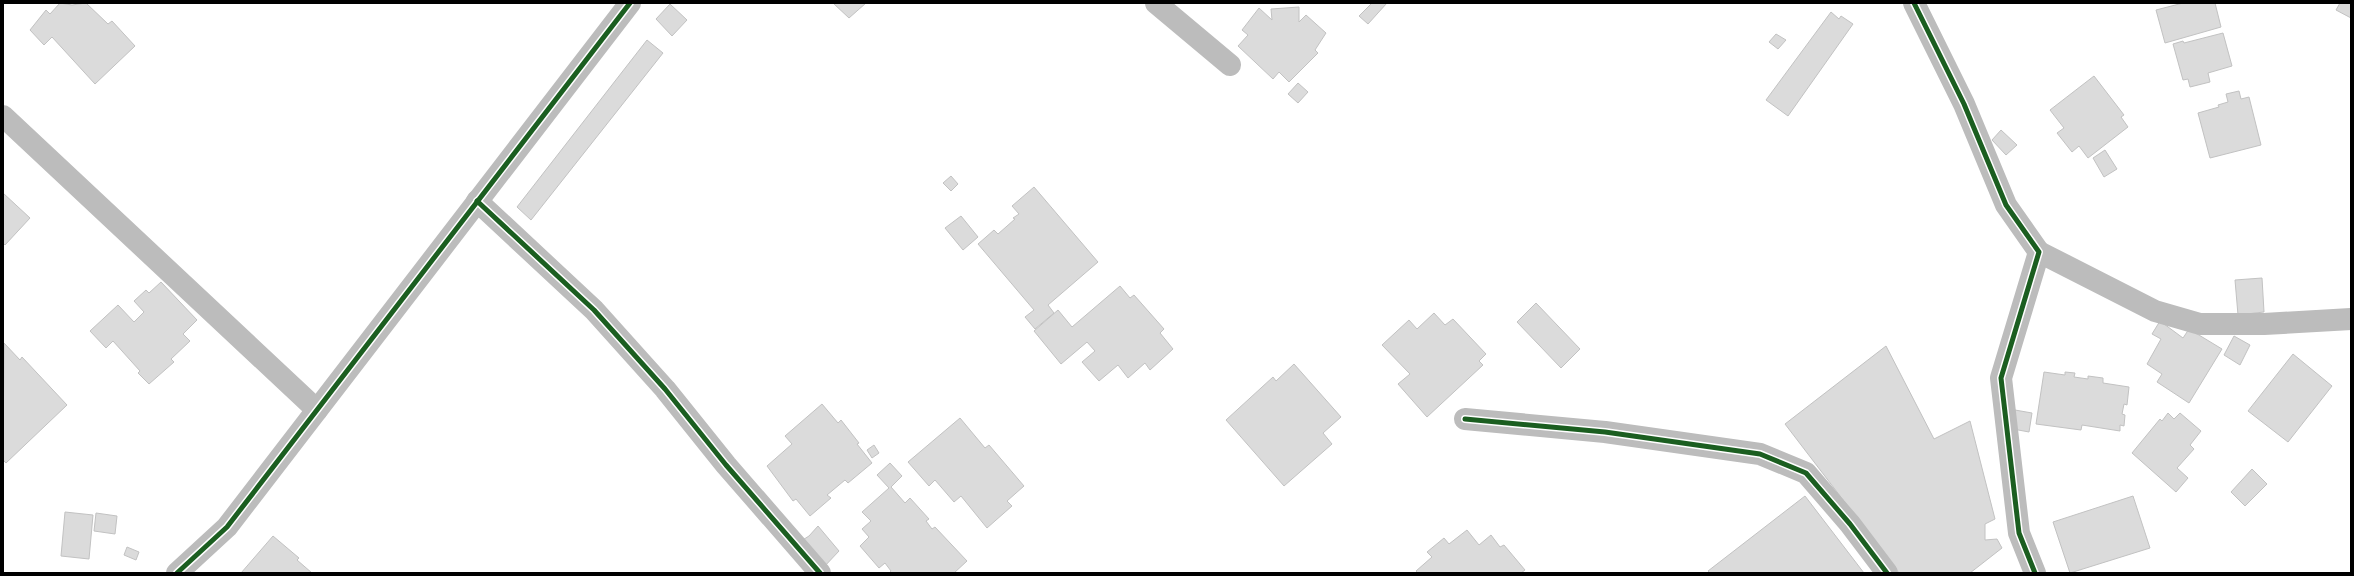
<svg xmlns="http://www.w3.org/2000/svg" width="2354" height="576" font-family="'Exo 2',sans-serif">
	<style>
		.building { fill: #dbdbdb; stroke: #c2c2c2 }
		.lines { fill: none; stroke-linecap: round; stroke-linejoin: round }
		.minor { stroke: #bcbcbc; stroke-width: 22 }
		.cycleway-casing { stroke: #fff; stroke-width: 8 }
		.cycleway { stroke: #1b5e20; stroke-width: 5 }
	</style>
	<rect width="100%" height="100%" fill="#fff"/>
	<g class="building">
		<polygon points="60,3 72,5 86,3 108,24 112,21 135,46 95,84 52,37 44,45 30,30 46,10 50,14"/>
		<polygon points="833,3 866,3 849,18"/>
		<polygon points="1372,3 1387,3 1368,24 1359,16"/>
		<polygon points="2183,3 2215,3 2221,27 2165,43 2156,10"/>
		<polygon points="2340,3 2351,3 2351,18 2336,10"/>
		<polygon points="670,4 687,20 672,36 656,19"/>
		<polygon points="1299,7 1299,22 1306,15 1326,33 1315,50 1318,53 1289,82 1279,72 1273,79 1238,46 1248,35 1242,30 1259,8 1272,20 1271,9"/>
		<polygon points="1831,12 1839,19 1841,16 1853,24 1788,116 1766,100"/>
		<polygon points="2223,33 2232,66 2208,73 2210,82 2190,87 2188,79 2183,80 2173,44 2183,41 2184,43"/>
		<polygon points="1776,34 1786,40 1778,49 1769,42"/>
		<polygon points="647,40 663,53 531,220 517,207"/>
		<polygon points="2094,76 2124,115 2121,117 2128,127 2088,158 2079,146 2072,152 2057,133 2064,128 2050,110"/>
		<polygon points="1298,83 1308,92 1298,103 1288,94"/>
		<polygon points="2239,91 2241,99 2249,97 2261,145 2210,158 2198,113 2219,107 2218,105 2228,102 2226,94"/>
		<polygon points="2001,130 2017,145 2006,155 1992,140"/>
		<polygon points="2105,150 2117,169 2104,177 2093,158"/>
		<polygon points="951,176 958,184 951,191 943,183"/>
		<polygon points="1034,187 1098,262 1048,305 1054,313 1035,329 1025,317 1034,310 978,244 994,230 998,234 1015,219 1013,218 1019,214 1012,206"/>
		<polygon points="3,193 30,218 5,245 3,243"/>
		<polygon points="961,216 978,237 963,250 945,228"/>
		<polygon points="2262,278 2264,312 2238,315 2235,280"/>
		<polygon points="161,282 197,320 183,334 190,341 171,359 174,362 149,384 138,373 140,371 113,341 106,348 90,331 118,305 134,322 144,312 134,301 146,290 149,293"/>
		<polygon points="1120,286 1130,298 1134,295 1164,329 1160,333 1173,349 1150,370 1145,363 1128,378 1118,365 1099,381 1082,362 1095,351 1087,342 1061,364 1034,331 1058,310 1072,327"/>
		<polygon points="1536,303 1580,349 1561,368 1517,322"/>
		<polygon points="1434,313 1445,325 1453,319 1486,354 1479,361 1483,365 1427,417 1398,384 1410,374 1382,345 1409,320 1417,329"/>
		<polygon points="2160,321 2183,338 2189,329 2222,349 2189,403 2157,382 2162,374 2147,364 2161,339 2152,334"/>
		<polygon points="2234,336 2250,345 2240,365 2224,355"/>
		<polygon points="4,343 20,360 22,357 67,405 6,463 3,460"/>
		<polygon points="1886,346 1934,439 1970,421 1995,519 1985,524 1985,540 1997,539 2002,548 1970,573 1899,573 1785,424"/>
		<polygon points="2293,354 2332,386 2288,442 2248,411"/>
		<polygon points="1294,364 1341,417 1323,433 1332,444 1284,486 1226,420 1273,377 1276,381"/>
		<polygon points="2044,372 2065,375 2065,372 2075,373 2074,377 2088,379 2088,376 2103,378 2103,383 2129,387 2127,405 2124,404 2122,414 2125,415 2124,426 2120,425 2120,431 2082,425 2081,430 2036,424"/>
		<polygon points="822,404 838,423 841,420 859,443 857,444 872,463 848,483 845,480 827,495 831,498 810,516 796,499 793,501 767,466 792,444 785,436"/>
		<polygon points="2015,410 2032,413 2029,432 2013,429"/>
		<polygon points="2168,413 2174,419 2180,413 2201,431 2190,445 2194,449 2177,468 2188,478 2176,492 2132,453 2160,419 2162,421"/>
		<polygon points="960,418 985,448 989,445 1024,486 1007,501 1012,506 987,528 961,496 954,502 935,480 929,486 908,462"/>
		<polygon points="874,445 879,453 872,458 867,450"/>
		<polygon points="890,463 902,476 891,487 905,503 910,498 929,519 926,521 932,529 935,527 967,561 954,573 889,573 891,571 885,563 879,568 860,546 869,537 862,529 871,521 862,512 889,488 877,475"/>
		<polygon points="2252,469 2267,484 2245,506 2231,492"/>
		<polygon points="1805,496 1864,573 1710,573 1708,571"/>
		<polygon points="2133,496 2150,548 2070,573 2053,522"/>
		<polygon points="65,512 93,515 89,559 61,556"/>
		<polygon points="96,513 117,516 115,534 94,531"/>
		<polygon points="818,526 839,551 823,568 801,541 809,536"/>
		<polygon points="1467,530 1479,545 1491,535 1500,547 1504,545 1525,570 1521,573 1418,573 1416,571 1432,557 1427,552 1444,538 1449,544"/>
		<polygon points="273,536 299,558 297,560 312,573 241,573"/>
		<polygon points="127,547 139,552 136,560 124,555"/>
	</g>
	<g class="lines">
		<g class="minor">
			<polyline points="1156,3 1230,65"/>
			<polyline points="1914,3 1964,104 2006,205 2039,252 2001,378 2019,533 2035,573"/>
			<polyline points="3,116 317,410"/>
			<polyline points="477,201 594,310 665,389 726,465 820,573"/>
			<polyline points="2039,252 2155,311 2200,324 2264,324 2351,319"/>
			<polyline points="1465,419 1605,432 1760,454 1806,473 1850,524 1887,573"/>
			<polyline points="177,573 227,527 630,3"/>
		</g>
		<defs>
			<g id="cycleway">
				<polyline points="1914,3 1964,104 2006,205 2039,252 2001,378 2019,533 2035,573"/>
				<polyline points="477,201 594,310 665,389 726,465 820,573"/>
				<polyline points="1465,419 1605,432 1760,454 1806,473 1850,524 1887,573"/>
				<polyline points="177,573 227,527 630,3"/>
			</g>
		</defs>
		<use href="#cycleway" class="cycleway-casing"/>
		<use href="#cycleway" class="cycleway"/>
	</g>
	<rect width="2354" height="576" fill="none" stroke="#000000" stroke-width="8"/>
</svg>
